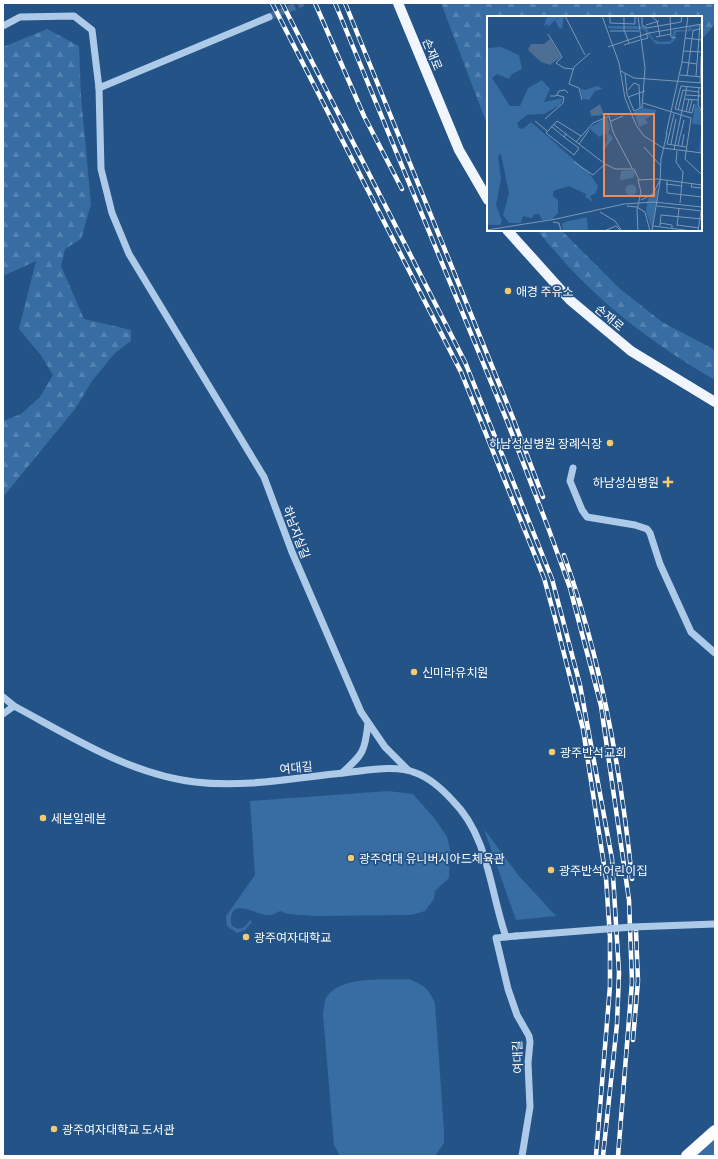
<svg xmlns="http://www.w3.org/2000/svg" width="718" height="1159" font-family="Commissioner,'Noto Sans KR',sans-serif">
	<style>
		.green { fill: #376da3 }
		.forest { fill: url(#forest-firs) }
		.lines { fill: none; stroke-linecap: round; stroke-linejoin: round }
		.minor-tunnel { stroke: #446d99; stroke-width: 7; stroke-dasharray: 7 3.5; stroke-linecap: butt }
		.minor { stroke: #adcbe9; stroke-width: 7 }
		.major { stroke: #f1f6fe; stroke-width: 10 }
		.highway { stroke: #fff; stroke-width: 12 }
		.rail-casing { stroke: #fff; stroke-width: 4.5 }
		.rail { stroke: #235387; stroke-width: 3; stroke-dasharray: 9; stroke-linecap: butt }
		.minor-bridge { stroke: #adcbe9; stroke-width: 7 }
		.poi-dot { fill: #f4c970; stroke: #235387; stroke-width: 1.5 }
		.labels { text-anchor: middle; dominant-baseline: central; stroke-width: 3.5; stroke-linejoin: round; paint-order: stroke }
		.street-label { font-size: 12px; fill: #fff; stroke: #235387 }
		.poi-label { font-size: 12px; fill: #fff; stroke: #235387; text-anchor: start }
		.inset-road { fill: none; stroke: #7b98b7; stroke-width: 1 }
		.view { fill: #ef8b55; fill-opacity: 0.15; stroke: #ef8b55; stroke-width: 2 }
		.inset-edge { fill: none; stroke: #fff; stroke-width: 2 }
	</style>
	<defs>
		<pattern id="forest-firs" width="22" height="20" patternUnits="userSpaceOnUse"><rect width="22" height="20" fill="#376da3"/><path d="M5 1l3.5 6h-7zM16 11l3.5 6h-7z" fill="#5583b1"/></pattern>
	</defs>
	<rect width="100%" height="100%" fill="#235387"/>
	<g class="green">
		<path d="M388,791l25,3 22,25 12,18 3,11 -1,30 -14,13 -1,8 -9,12 -14,4 -97,1 -26,-2 -8,-3c-2,1 -6,3 -8,4 -13,3 -43,-22 -41,9 7,9 14,4 19,-4l2,2 -7,8 -8,3 -10,-7 -1,-10 29,-41 -5,-74z"/>
		<polygon points="484,829 519,876 556,916 516,920"/>
		<path d="M409,979c15,6 19,9 26,24l9,128v12l-9,13h-95l-6,-11 -11,-131c1,-5 1,-12 3,-16 13,-23 60,-18 83,-19z"/>
		<polygon points="715,1132 715,1156 687,1156"/>
	</g>
	<g class="forest">
		<polygon points="441,3 715,3 715,24 704,37 701,37 701,17 488,17 488,127"/>
		<polygon points="47,29 79,46 81,96 91,204 81,239 65,249 61,266 84,319 131,330 131,341 115,353 92,381 75,409 3,497 3,421 21,414 40,397 53,375 40,354 19,329 36,261 3,276 3,47"/>
		<path d="M537,230h24l58,58 43,34 53,28v30c-71,-41 -127,-86 -178,-150z"/>
	</g>
	<g class="lines">
		<polyline class="minor-tunnel" points="269,17 303,3"/>
		<g class="minor">
			<polyline points="3,26 20,17 74,16 92,30 99,88 101,169 112,213 129,254 264,477 292,552 361,712 385,747 408,770"/>
			<polyline points="99,88 269,17"/>
			<polyline points="573,468 570,481 582,510 587,517 635,525 647,529 650,533 660,564 691,632 715,653"/>
			<path d="M3,697l11,9c58,31 115,68 181,76 49,6 99,-4 148,-9 22,-2 52,-9 73,0 14,5 27,17 37,28 36,36 37,91 53,136"/>
			<polyline points="3,714 14,706"/>
			<path d="M342,773c21,-19 23,-21 26,-50"/>
			<polyline points="516,936 496,938 508,989 517,1015 529,1036 530,1042 528,1063 530,1107 522,1156"/>
		</g>
		<g class="major">
			<polyline points="398,3 459,150 488,200"/>
			<polyline points="507,230 570,300 631,351 715,402"/>
		</g>
		<polyline class="highway" points="687,1156 715,1131"/>
		<defs>
			<g id="rail">
				<polyline points="272,3 461,372 544,578 555,618 583,729 606,878 610,937 610,986 596,1156"/>
				<polyline points="282,3 465,362 552,579 580,685 612,859 619,973 617,1024 603,1156"/>
				<polyline points="315,3 364,116 402,189"/>
				<polyline points="335,3 507,421 549,530 570,588 601,706 629,900 632,982 618,1156"/>
				<polyline points="345,3 513,418 543,497"/>
				<path d="M564,555c37,104 57,214 68,324"/>
				<polyline points="633,1040 638,981 636,931"/>
			</g>
		</defs>
		<use href="#rail" class="rail-casing"/>
		<use href="#rail" class="rail"/>
		<polyline class="minor-bridge" points="516,936 632,927 715,924"/>
	</g>
	<g class="poi-dot">
		<circle cx="508" cy="291" r="4"/>
		<circle cx="610" cy="443" r="4"/>
		<path d="M666 476h4v4h4v4h-4v4h-4v-4h-4v-4h4z"/>
		<circle cx="414" cy="672" r="4"/>
		<circle cx="552" cy="752" r="4"/>
		<circle cx="43" cy="818" r="4"/>
		<circle cx="351" cy="858" r="4"/>
		<circle cx="551" cy="870" r="4"/>
		<circle cx="246" cy="937" r="4"/>
		<circle cx="54" cy="1129" r="4"/>
	</g>
	<g class="labels">
		<g class="street-label">
			<text transform="translate(433 54) rotate(68)">손재로</text>
			<text transform="translate(610 317) rotate(40)">손재로</text>
			<text transform="translate(297 532) rotate(69)">하남지실길</text>
			<text transform="translate(296 767) rotate(-6)">여대길</text>
			<text transform="translate(517 1057) rotate(-92)">여대길</text>
		</g>
		<g class="poi-label">
			<text x="516" y="291">애경 주유소</text>
			<text x="602" y="443" text-anchor="end">하남성심병원 장례식장</text>
			<text x="659" y="482" text-anchor="end">하남성심병원</text>
			<text x="422" y="672">신미라유치원</text>
			<text x="560" y="752">광주반석교회</text>
			<text x="51" y="818">세븐일레븐</text>
			<text x="359" y="858">광주여대 유니버시아드체육관</text>
			<text x="559" y="870">광주반석어린이집</text>
			<text x="254" y="937">광주여자대학교</text>
			<text x="62" y="1129">광주여자대학교 도서관</text>
		</g>
	</g>
	<g transform="translate(487 16)">
		<rect width="215" height="215" fill="#235387"/>
		<path d="M208,88l7,8v40h-3l3,-27 -10,-1zM146,154l2,3 -2,5 -13,2 1,-9zM138.5 174a5.5 5.5 0 1 1 11 0a5.5 5.5 0 1 1-11 0ZM171,173l-6,40 -6,-18 2,-13z" fill="#376da3"/>
		<path d="M60,0h17l-2,13 -3,-1 -4,-8 -7,7v-3l-4,2zM14,31l18,8 3,14 -10,5 -3,5 -12,-5 -5,4 18,28h10l8,-18 14,-8 8,9 -6,13 19,-4 -3,7 -16,9 -17,1 -10,8 2,5 4,1 8,-7 58,51 9,13 -2,7 -6,3 3,6 -8,-5 1,-3 -17,-8 -16,5v5l5,4v13l-6,6 -10,1 -3,-6h-5l-2,4 -9,-2 -2,7h-12l-6,-8 6,-22 -8,-39 -3,2 3,23 -5,26 6,16 -2,4h-13v-177zM110,70l6,3 -8,2 -6,9 -6,-1 -3,-11 5,2zM156,92l13,2 -1,4 -10,5 3,4 -9,4 -5,-15zM120,101l3,12 -2,4 5,5 -9,12 -2,-3 5,-6 -1,-8 -7,4 -10,-9zM100,201l1,14h-25l-1,-7 3,-2z" fill="#376da3"/>
		<path d="M215,9v1l-9,1 -4,3 -5,1 18,-4 -10,4 -16,1 -2,9 -4,3h-14l-13,-15h-26l-9,-1v-2h37l9,14 7,2 10,-1 3,-11h14l1,-3z" fill="#376da3"/>
		<path d="M63,23l11,18 -11,8 -9,-3 -13,-12 3,-6h13zM113,88l4,11 -13,1 -1,-5z" fill="#4d6f93"/>
		<path class="inset-road" d="M78,0l20,39M115,0l17,47 6,35 11,27 8,11 19,12M123,0v7l25,1v-8M137,0v14l5,13M151,0l7,52 -3,39M155,0v9l5,3 34,-6 1,-6M164,0l6,5 3,15M183,0l1,21 5,1M159,9l13,-4M123,15h29M61,18l14,23 -6,6 8,5 9,1M169,21l15,-3M198,22l17,2M154,24l7,-2 -2,-5M137,29l16,-5M121,31l41,-14 53,-9M197,35l18,1M195,46l15,2M134,55l13,7 68,5M138,58l2,20 7,17 9,-4M193,59l22,2M200,60l6,-45 9,-3M209,60l4,-52M213,67l1,-27M82,68l5,-17 16,-14M82,68l10,4 3,12M212,71l-1,18 4,7M141,74l6,-7 5,2 1,23M199,79l16,1M63,80h6l3,-5 6,-1 3,3M141,81l17,-6M198,83l13,1M156,87l48,15 -6,41 17,16M207,88l-2,9 -17,-4 6,-23 21,2M191,94l5,-20 16,2M199,96l3,-13M202,96l3,-12M187,98l-7,30 19,3M58,103l18,-16 1,-6 -8,-2M48,105l12,10M124,105l12,-5M66,108l52,40 10,5h19l5,11M64,110l13,11M79,118l-2,3 15,11 -5,7 -28,-22 11,-12 24,15M179,118l16,-72 6,-46M89,126l17,-19 16,-7 4,16 19,36M92,128l10,-14M184,128l5,-25M191,129l6,-25M195,130l2,-12M157,131l16,18M176,132l39,5M187,134l13,-64M190,135l-1,11 7,10 -3,31M87,146l19,13 12,-11M180,165v12l35,4M179,168l16,2M205,168l-1,3 11,1M154,184l12,-6 7,-14M140,190l10,1 8,5 5,19M170,190l45,5M113,196l15,9 7,10M66,206l6,1 2,8M173,207l12,2v3M190,209l22,3M166,210l39,5M173,210l1,-11 41,4M190,210l2,-18M0,214l69,-11 68,-15 30,-2 48,5M117,215l12,-5 4,4M151,215l-1,-21 4,-18 -3,-12 20,-1 44,6M165,215l8,-49 1,-23 6,-26M211,215l3,-20"/>
		<path class="view" d="M117,98h50v82h-50z"/>
		<rect width="215" height="215" class="inset-edge"/>
	</g>
	<rect width="718" height="1159" fill="none" stroke="#ffffff" stroke-width="8"/>
</svg>
